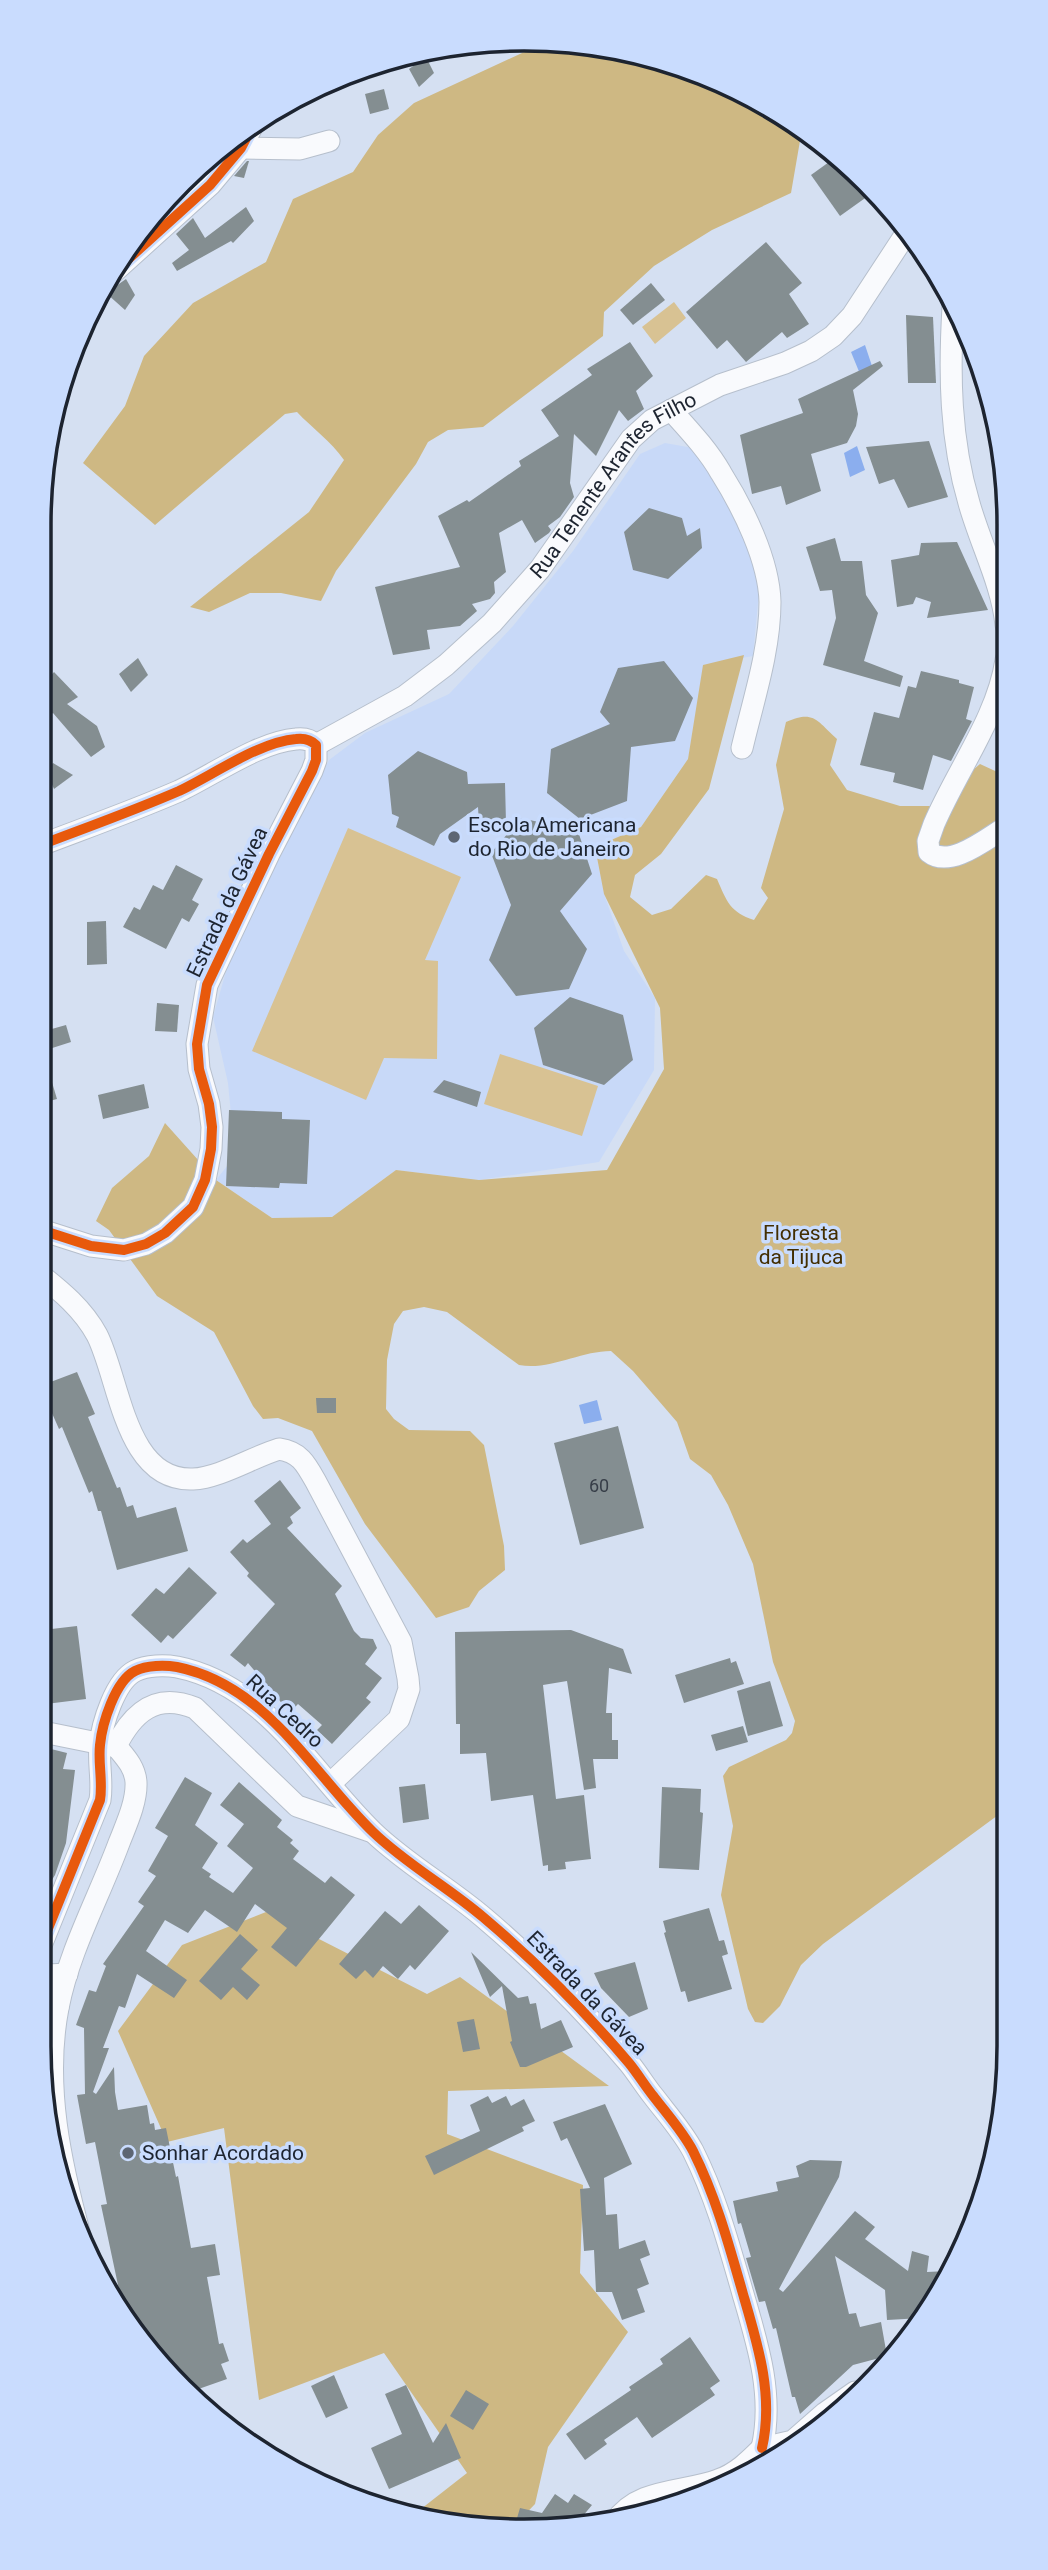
<svg xmlns="http://www.w3.org/2000/svg" width="1048" height="2570" font-family="Roboto,sans-serif">
	<style>
		.built { fill: #c8d9f8 }
		.green { fill: #d8c293 }
		.forest { fill: #ceb883 }
		.water { fill: #8baeee }
		.building { fill: #848e91 }
		.lines { fill: none; stroke-linecap: round; stroke-linejoin: round }
		.minor-casing { stroke: #b6bfcc; stroke-width: 23 }
		.minor { stroke: #f9fafd; stroke-width: 21 }
		.cycleway-casing { stroke: #c9dcfe; stroke-width: 15 }
		.cycleway { stroke: #e8590c; stroke-width: 10 }
		.poi-dot { fill: #5d6674; stroke: #c9dcfe; stroke-width: 2.5 }
		.labels { text-anchor: middle; dominant-baseline: central; stroke-width: 7; stroke-linejoin: round; paint-order: stroke }
		.number-label { font-size: 18px; fill: #373e48 }
		.street-label { font-size: 21px; fill: #1d2430; stroke: #c9dcfe }
		.poi-label { font-size: 21px; fill: #1d2430; stroke: #c9dcfe; text-anchor: start }
		.park-label { font-size: 21px; fill: #432e00; stroke: #c9dcfe }
		.rim { fill: none; stroke: #1d2430; stroke-width: 3.5 }
	</style>
	<rect width="100%" height="100%" fill="#d5e0f2"/>
	<polygon class="built" points="665,443 699,449 761,571 753,656 704,665 688,759 641,827 595,847 604,894 624,951 655,998 654,1070 599,1162 479,1180 396,1170 332,1217 272,1218 216,1180 235,1156 228,1083 213,1017 229,961 298,821 329,760 365,733 449,694 513,626 573,551 640,454"/>
	<g class="green">
		<polygon points="674,302 686,318 655,344 642,327"/>
		<polygon points="348,828 461,877 425,960 438,961 437,1059 384,1058 366,1100 252,1051"/>
		<polygon points="500,1054 598,1086 582,1136 484,1104"/>
	</g>
	<g class="forest">
		<path d="M548,41l39,2 93,21 113,56 12,10 -4,5 -10,58 -79,37 -58,36 -50,46 -1,24 -120,91 -35,3 -20,12 -12,22 -80,107 -15,30 -40,-8h-31l-41,19 -19,-5 119,-95 35,-52c-13,-19 -32,-32 -47,-48l-12,2 -130,111 -72,-62 42,-57 19,-50 49,-53 73,-41 27,-63 60,-27 25,-37 36,-32z"/>
		<path d="M744,655l-35,134 -48,65 -26,21 -5,22 22,18 19,-6 35,-34 11,4c10,23 13,33 37,41l14,-22 -7,-10 23,-79 -8,-44 10,-43c28,-12 30,-2 51,17l-7,26 17,25 53,16h31l49,-42 26,12 3,1031 -186,137 -22,21 -21,41 -17,17 -8,-1 -7,-13 -27,-114 12,-69 -10,-50 6,-9 57,-27 6,-7 3,-12 -22,-59 -20,-98 -25,-59 -17,-30 -21,-16 -13,-37 -44,-51 -22,-20c-31,0 -62,20 -92,14l-72,-53 -23,-5 -21,4 -9,13 -7,36 -1,49 8,10 15,11 61,1 14,14 20,101 1,24 -26,21 -10,16 -33,11 -71,-94 -53,-93 -34,-13 -15,1 -10,-13 -39,-74 -57,-36 -48,-66 -13,-9 16,-33 37,-32 16,-33 51,57 56,38 60,-1 64,-47 83,10 128,-10 57,-101 -4,-61 -56,-114 -9,-47 46,-20 47,-68 15,-94z"/>
		<polygon points="266,1912 427,1994 460,1977 609,2086 448,2091 447,2134 583,2185 580,2273 628,2332 548,2447 535,2504 514,2526 460,2527 412,2516 467,2473 384,2353 259,2400 224,2128 167,2142 118,2031 182,1945"/>
	</g>
	<g class="water">
		<polygon points="865,345 874,372 860,374 851,352"/>
		<polygon points="857,446 865,470 850,477 844,453"/>
		<polygon points="597,1400 602,1420 584,1424 579,1405"/>
	</g>
	<g class="building">
		<polygon points="426,57 434,73 419,87 409,69"/>
		<polygon points="384,89 389,109 370,114 365,94"/>
		<polygon points="216,151 221,152 204,172 195,170"/>
		<polygon points="836,157 875,191 840,216 811,175"/>
		<polygon points="247,161 249,161 244,178 234,176"/>
		<polygon points="175,189 179,196 159,213 155,209"/>
		<polygon points="246,207 254,221 233,243 231,241 177,271 172,263 189,250 176,234 193,218 205,238"/>
		<polygon points="766,242 802,283 789,294 809,324 787,338 782,332 746,362 727,340 717,349 686,312"/>
		<polygon points="126,279 135,295 125,310 106,293"/>
		<polygon points="651,283 665,300 633,325 620,310"/>
		<polygon points="906,315 933,317 936,383 908,383"/>
		<polygon points="630,342 653,376 636,391 644,409 628,421 619,410 596,456 574,434 570,483 574,497 560,517 548,526 551,530 549,533 535,543 522,520 499,533 506,572 494,582 495,593 490,599 472,604 477,611 460,626 427,630 430,649 393,655 375,587 460,567 438,516 467,500 469,502 521,466 519,461 559,436 541,410 592,375 587,369"/>
		<polygon points="880,361 883,366 853,390 858,414 856,426 847,443 811,454 821,491 786,505 781,486 752,494 740,435 803,413 798,399"/>
		<polygon points="929,441 948,497 908,508 894,479 879,484 866,447"/>
		<polygon points="649,508 682,518 687,536 700,528 702,548 668,579 633,570 624,532"/>
		<polygon points="835,538 841,561 862,561 866,595 878,613 864,661 903,676 900,687 823,665 836,618 832,590 820,591 806,547"/>
		<polygon points="957,542 988,610 927,618 931,602 916,597 913,604 897,607 891,560 919,555 921,543"/>
		<polygon points="138,658 148,675 131,692 119,674"/>
		<polygon points="664,661 693,698 675,741 631,747 627,801 580,819 547,793 551,749 610,724 600,712 618,668"/>
		<polygon points="921,671 959,680 959,683 974,687 966,719 972,721 951,761 933,755 923,790 893,782 895,773 860,765 874,712 899,718 908,686 916,688"/>
		<polygon points="54,672 78,697 67,704 97,726 105,747 91,757 53,713 38,721 38,689 41,686 39,682 43,685"/>
		<polygon points="418,751 467,772 468,784 505,783 506,823 479,824 478,807 440,834 434,846 396,827 399,817 392,814 388,775"/>
		<polygon points="53,763 73,775 54,789 46,771"/>
		<polygon points="521,818 578,831 592,874 560,911 587,949 569,989 516,996 489,960 511,905 491,853"/>
		<polygon points="176,865 203,879 192,900 199,904 189,922 182,918 166,949 123,927 134,907 140,910 153,885 163,890"/>
		<polygon points="106,921 107,964 87,965 87,922"/>
		<polygon points="570,997 623,1015 633,1060 604,1085 543,1065 534,1028"/>
		<polygon points="157,1003 179,1005 177,1032 155,1031"/>
		<polygon points="66,1025 71,1042 46,1050 41,1032"/>
		<polygon points="42,1049 57,1099 38,1104 38,1050"/>
		<polygon points="444,1080 481,1092 477,1107 433,1092"/>
		<polygon points="144,1084 149,1108 103,1119 98,1095"/>
		<polygon points="229,1110 282,1112 282,1119 310,1120 307,1184 280,1183 279,1188 226,1186"/>
		<polygon points="77,1372 95,1414 88,1417 117,1488 120,1487 127,1507 133,1505 137,1518 176,1507 188,1551 117,1570 101,1511 98,1511 92,1491 89,1493 62,1427 59,1429 40,1386"/>
		<polygon points="316,1398 336,1398 336,1413 317,1413"/>
		<polygon points="618,1426 644,1528 580,1545 554,1443"/>
		<polygon points="280,1480 301,1508 290,1517 293,1523 287,1528 342,1586 335,1594 354,1631 361,1638 373,1639 377,1648 365,1664 382,1678 366,1698 371,1702 332,1744 317,1730 322,1725 298,1704 295,1707 290,1702 285,1707 248,1663 245,1667 230,1655 275,1604 247,1576 249,1573 230,1552 243,1539 247,1543 271,1524 254,1501"/>
		<polygon points="189,1567 217,1593 173,1639 168,1635 161,1643 131,1615 156,1588 164,1594"/>
		<polygon points="77,1626 86,1699 38,1705 38,1662 47,1661 43,1630"/>
		<polygon points="571,1630 623,1649 632,1674 609,1668 606,1713 612,1713 612,1740 618,1740 618,1759 593,1759 596,1788 584,1790 567,1681 543,1685 556,1799 584,1795 591,1859 565,1862 566,1869 548,1871 548,1865 543,1866 533,1795 491,1801 486,1753 460,1754 460,1724 456,1724 455,1632"/>
		<polygon points="730,1658 731,1663 736,1661 744,1684 684,1703 675,1675"/>
		<polygon points="770,1681 783,1726 748,1736 737,1691"/>
		<polygon points="743,1726 748,1742 716,1751 711,1735"/>
		<polygon points="47,1748 67,1753 63,1769 75,1770 66,1843 55,1875 38,1902 38,1764 44,1765"/>
		<polygon points="185,1777 212,1793 195,1825 218,1843 202,1868 211,1874 209,1877 233,1893 253,1868 227,1846 244,1824 220,1805 239,1782 282,1820 277,1827 293,1840 290,1843 299,1851 293,1859 325,1883 331,1876 355,1895 296,1967 271,1947 287,1928 255,1904 237,1932 205,1910 188,1933 165,1920 146,1951 187,1980 174,1998 137,1974 125,2008 119,2006 103,2048 109,2048 93,2092 96,2094 114,2067 115,2092 118,2110 147,2105 150,2124 154,2123 155,2130 166,2128 176,2177 178,2176 191,2248 215,2244 220,2275 207,2277 219,2344 223,2343 229,2361 221,2364 227,2379 190,2392 159,2366 125,2318 101,2205 107,2204 95,2142 86,2144 77,2095 85,2094 84,2028 76,2025 89,1990 96,1992 106,1966 103,1964 144,1906 138,1902 156,1876 148,1871 168,1836 155,1828"/>
		<polygon points="425,1784 429,1819 403,1823 399,1787"/>
		<polygon points="662,1787 701,1789 700,1812 703,1813 699,1870 659,1868"/>
		<polygon points="419,1905 449,1931 415,1970 410,1965 398,1979 383,1966 373,1978 365,1970 356,1979 339,1964 385,1911 401,1924"/>
		<polygon points="709,1908 719,1941 724,1940 728,1954 722,1956 732,1989 688,2002 685,1991 681,1992 664,1933 666,1932 663,1921"/>
		<polygon points="240,1934 258,1950 241,1969 260,1985 247,2000 233,1987 221,2000 199,1981"/>
		<polygon points="471,1952 518,1998 528,1996 530,2004 536,2003 541,2029 561,2020 573,2047 526,2067 520,2067 510,2042 512,2041 502,1986 490,1997"/>
		<polygon points="635,1962 648,2009 629,2017 601,1988 594,1973"/>
		<polygon points="474,2019 480,2049 463,2052 457,2022"/>
		<polygon points="488,2096 492,2103 506,2096 511,2106 524,2099 535,2121 522,2127 524,2131 434,2175 425,2156 480,2131 470,2105"/>
		<polygon points="605,2104 632,2164 604,2178 606,2215 617,2214 619,2249 645,2240 650,2255 640,2259 649,2284 637,2289 645,2312 622,2320 612,2292 596,2292 594,2250 584,2251 580,2189 590,2188 567,2138 561,2141 553,2122"/>
		<polygon points="810,2160 842,2161 839,2177 779,2289 783,2292 855,2211 875,2227 865,2239 908,2271 912,2251 929,2256 927,2272 947,2271 922,2318 887,2320 885,2290 835,2256 849,2314 856,2313 860,2327 881,2322 887,2356 853,2365 800,2414 795,2397 792,2397 776,2328 773,2329 765,2301 759,2302 746,2258 751,2257 741,2223 738,2224 733,2201 778,2191 776,2182 799,2177 796,2166"/>
		<polygon points="690,2337 720,2381 710,2388 715,2395 652,2438 637,2417 604,2440 607,2444 585,2460 566,2434 631,2390 629,2387 663,2364 660,2359"/>
		<polygon points="334,2375 348,2408 326,2418 311,2386"/>
		<polygon points="406,2385 433,2443 446,2423 461,2458 389,2489 371,2448 402,2434 385,2394"/>
		<polygon points="466,2390 489,2404 473,2430 450,2416"/>
		<polygon points="555,2494 568,2503 574,2494 592,2505 577,2523 515,2525 520,2508 542,2513"/>
	</g>
	<g class="lines">
		<defs>
			<g id="minor">
				<polyline points="241,148 300,149 329,141"/>
				<polyline points="105,280 210,185 241,148 254,123"/>
				<path d="M953,307c-4,67 -3,132 16,196 11,40 33,81 37,122"/>
				<path d="M671,410c18,20 37,40 50,63 22,35 48,87 49,129 0,49 -17,99 -28,146"/>
				<path d="M1006,660c-9,58 -49,110 -72,164l-6,17 1,11c21,17 57,-13 77,-25"/>
				<path id="s1" d="M316,745l89,-49 41,-31 46,-42 48,-54 91,-130 21,-19 68,-35 65,-22 26,-12 22,-15 19,-20 55,-84"/>
				<path d="M38,846c47,-18 95,-35 141,-55 34,-16 80,-49 117,-52 8,-1 15,1 20,6v15l-4,11 -43,83 -62,131 -10,59 2,25 10,35 3,23 -1,22 -6,31 -12,27 -28,26 -19,11 -22,6 -33,-4 -53,-17"/>
				<path d="M38,1273c23,18 45,36 59,62 23,45 28,147 96,144 26,-1 60,-22 86,-30 21,3 27,15 37,33l85,160 7,36 1,11 -10,30 -68,64"/>
				<polyline points="38,1731 112,1746"/>
				<path d="M116,1746c17,-34 40,-54 79,-38l102,98 73,25"/>
				<path d="M38,1953l62,-153c3,-18 -2,-36 0,-55 2,-21 15,-64 35,-74 12,-6 30,-6 42,-4 90,18 135,106 196,165 33,32 75,55 110,85 52,44 102,94 146,146 9,11 16,23 25,34 13,17 29,35 39,54 23,46 36,94 50,143 15,51 31,102 19,154"/>
				<polyline points="38,1962 41,1969 49,1975 67,1974"/>
				<path d="M38,1990c11,2 16,9 20,18"/>
				<path d="M81,2239c-20,-74 -38,-153 -23,-231 11,-57 41,-111 61,-165 7,-18 18,-41 17,-61 -1,-15 -11,-25 -20,-36"/>
				<polyline points="762,2448 793,2441 825,2413 855,2392"/>
				<path d="M615,2522c22,-34 68,-29 103,-42 18,-6 31,-19 44,-32"/>
			</g>
		</defs>
		<use href="#minor" class="minor-casing"/>
		<use href="#minor" class="minor"/>
		<defs>
			<g id="cycleway">
				<polyline points="105,280 210,185 241,148 254,123"/>
				<path d="M38,846c47,-18 95,-35 141,-55 34,-16 80,-49 117,-52 8,-1 15,1 20,6v15l-4,11 -43,83 -62,131 -10,59 2,25 10,35 3,23 -1,22 -6,31 -12,27 -28,26 -19,11 -22,6 -33,-4 -53,-17"/>
				<path d="M38,1953l62,-153c3,-18 -2,-36 0,-55 2,-21 15,-64 35,-74 12,-6 30,-6 42,-4 90,18 135,106 196,165 33,32 75,55 110,85 52,44 102,94 146,146 9,11 16,23 25,34 13,17 29,35 39,54 23,46 36,94 50,143 15,51 31,102 19,154"/>
			</g>
		</defs>
		<use href="#cycleway" class="cycleway-casing"/>
		<use href="#cycleway" class="cycleway"/>
	</g>
	<g class="poi-dot">
		<circle cx="454" cy="837" r="7"/>
		<circle cx="128" cy="2153" r="7"/>
	</g>
	<g class="labels">
		<g class="number-label">
			<text x="599" y="1485">60</text>
		</g>
		<g class="street-label">
			<text stroke="none"><textPath href="#s1" startOffset="401">Rua Tenente Arantes Filho</textPath></text>
			<text transform="translate(227 902) rotate(-65)">Estrada da Gávea</text>
			<text transform="translate(285 1711) rotate(43)">Rua Cedro</text>
			<text transform="translate(587 1993) rotate(46)">Estrada da Gávea</text>
		</g>
		<g class="poi-label">
			<text x="468" y="825">Escola Americana<tspan x="468" dy="24">do Rio de Janeiro</tspan></text>
			<text x="142" y="2153">Sonhar Acordado</text>
		</g>
		<g class="park-label">
			<text x="801" y="1233">Floresta<tspan x="801" dy="24">da Tijuca</tspan></text>
		</g>
	</g>
	<path d="M0 0H1048V2570H0ZM524 51H524A473 473 0 0 1 997 524V2046A473 473 0 0 1 524 2519H524A473 473 0 0 1 51 2046V524A473 473 0 0 1 524 51Z" fill="#c9dcfe" fill-rule="evenodd"/>
	<path class="rim" d="M524 51H524A473 473 0 0 1 997 524V2046A473 473 0 0 1 524 2519H524A473 473 0 0 1 51 2046V524A473 473 0 0 1 524 51Z"/>
</svg>
